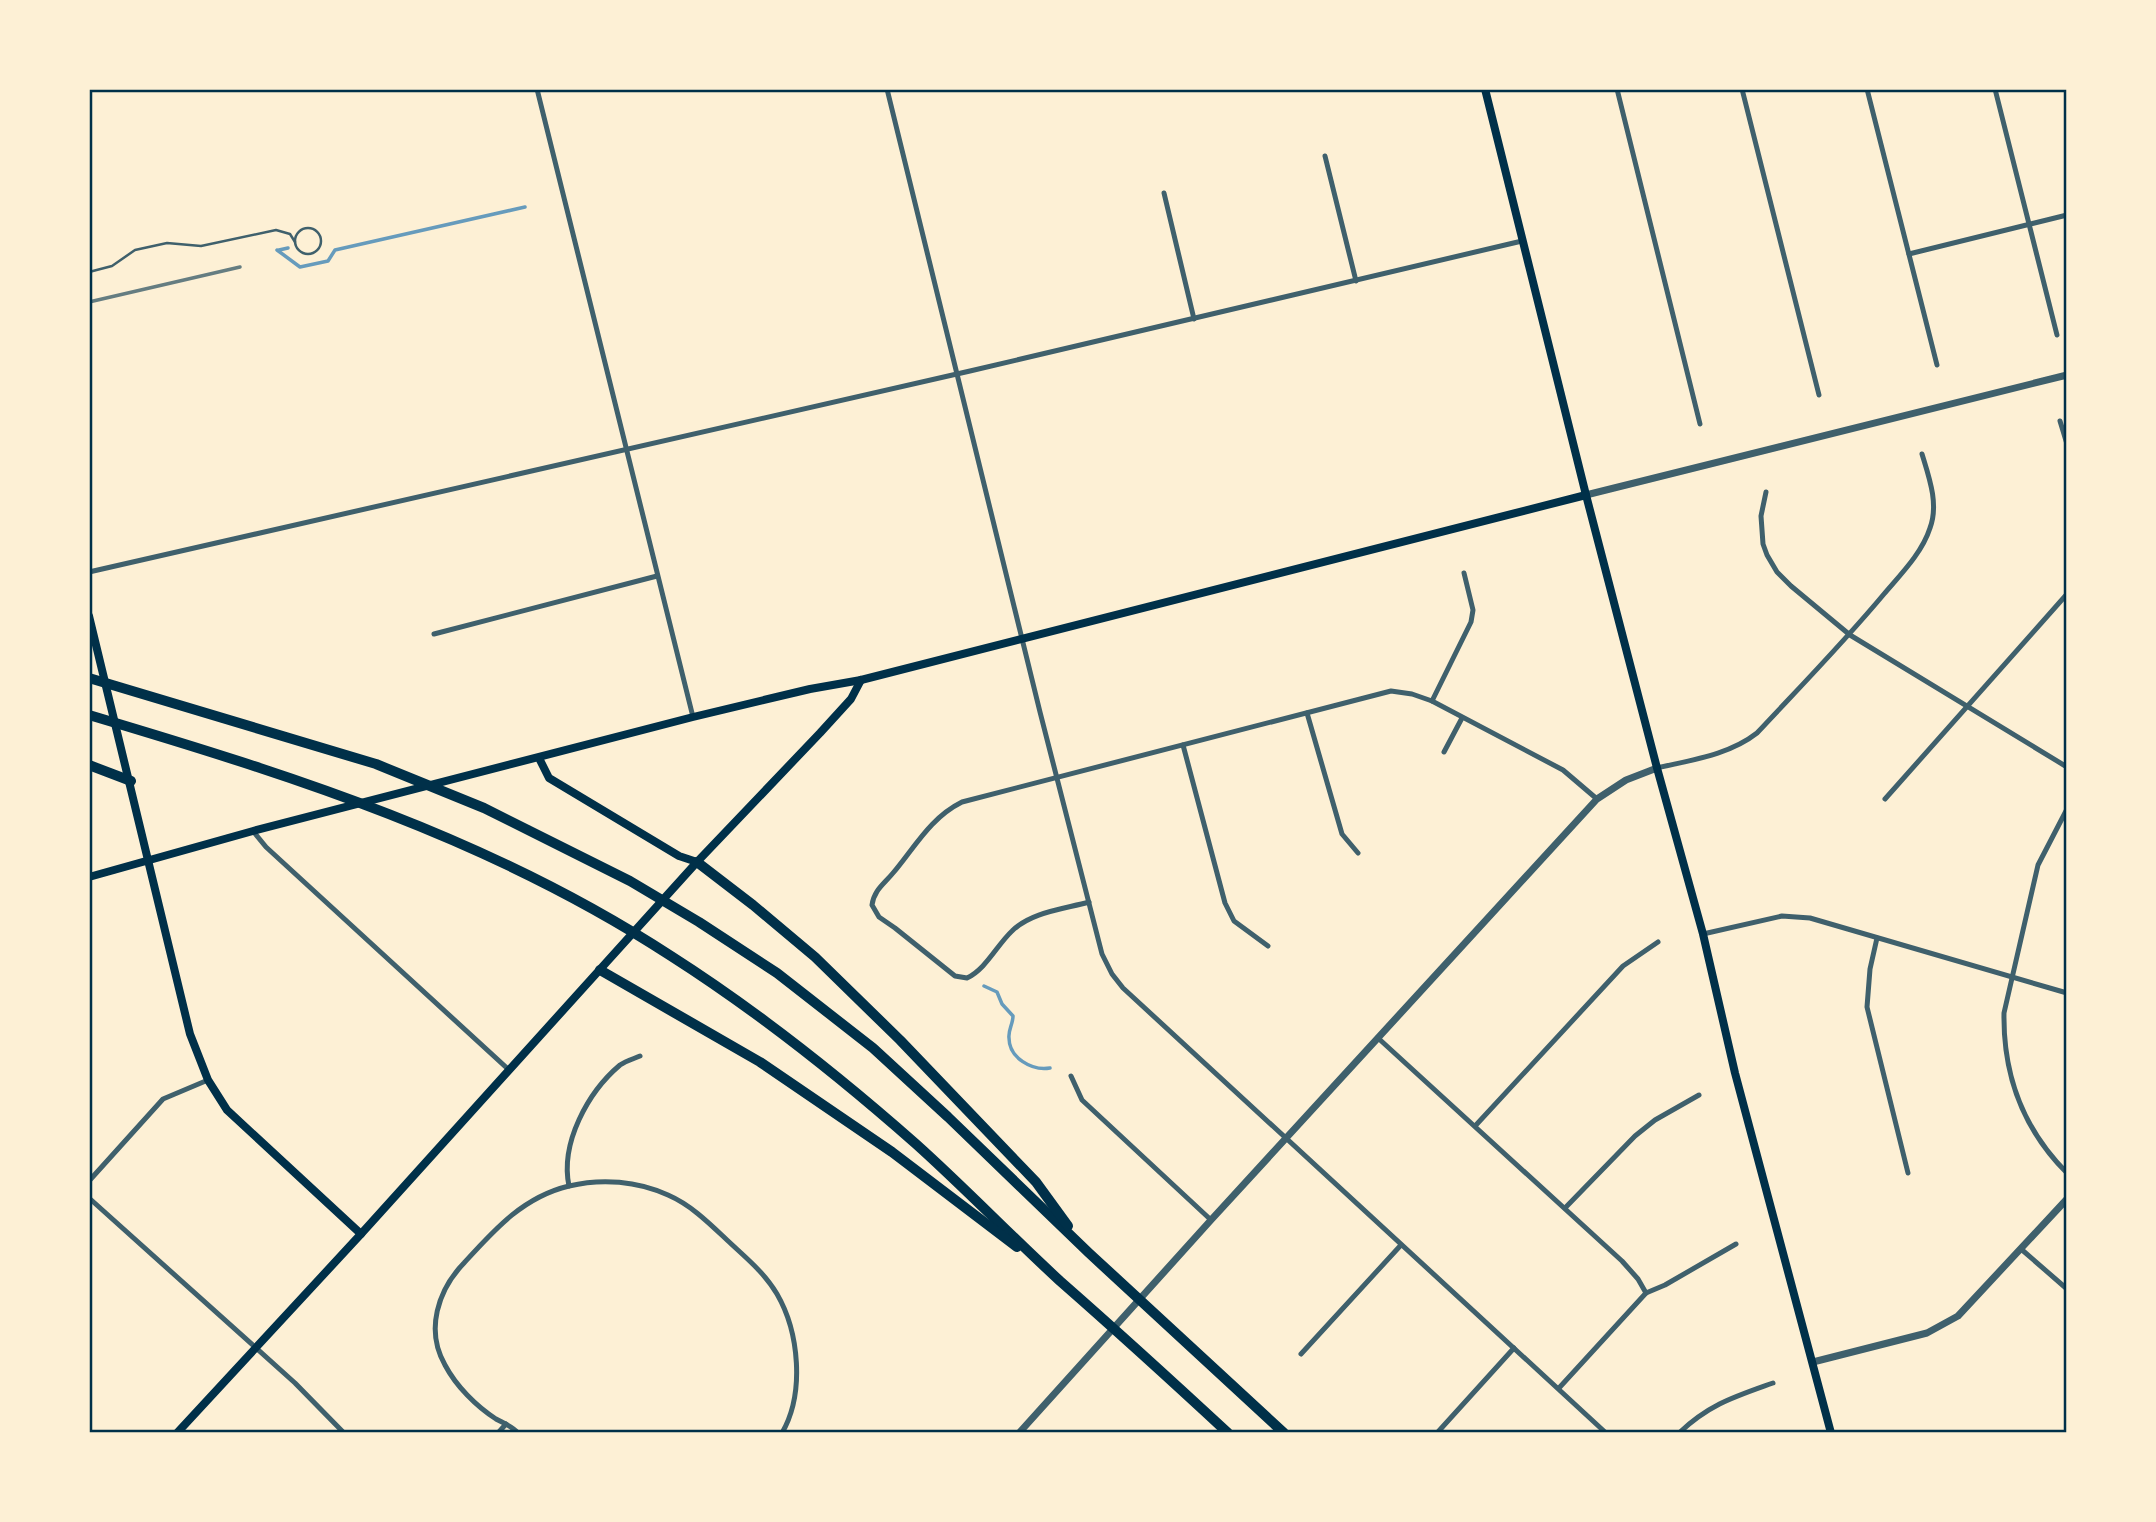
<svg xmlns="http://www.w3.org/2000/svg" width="2156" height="1522" font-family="Lora,serif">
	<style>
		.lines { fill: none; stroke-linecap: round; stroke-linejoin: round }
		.stream { stroke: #669bbc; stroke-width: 3.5 }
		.service { stroke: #3f606c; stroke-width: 2.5 }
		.minor { stroke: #3f606c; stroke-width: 5 }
		.tertiary { stroke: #3f606c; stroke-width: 7 }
		.secondary { stroke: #003049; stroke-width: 8 }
		.motorway { stroke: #003049; stroke-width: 10 }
		.rail { stroke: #657d81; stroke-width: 3.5 }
		.neatline { fill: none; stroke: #003049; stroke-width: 2.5 }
	</style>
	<rect width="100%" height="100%" fill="#fdf0d5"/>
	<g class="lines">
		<g class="stream">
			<polyline points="277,250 300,267 328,261 335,250 525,207"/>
			<polyline points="279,250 288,248"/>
			<path d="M984,986l13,6 5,12 11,12c0,8 -5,14 -4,22 0,20 23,33 41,30"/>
		</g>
		<g class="service">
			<circle cx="308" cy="241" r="13"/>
			<polyline points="89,272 112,266 135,250 167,243 201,246 276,230 290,234 295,242"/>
		</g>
		<g class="minor">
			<polyline points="537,89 693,717"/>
			<polyline points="887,89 1040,712 1102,954 1112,974 1123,988 1606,1433"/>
			<polyline points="1617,89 1700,424"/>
			<polyline points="1742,89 1819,395"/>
			<polyline points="1867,89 1937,365"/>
			<polyline points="1995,89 2057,335"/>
			<polyline points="1325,156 1356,281"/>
			<polyline points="1164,193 1194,319"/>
			<polyline points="1909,254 2067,215"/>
			<polyline points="2060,421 2067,444"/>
			<polyline points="1766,492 1761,516 1763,544 1767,555 1777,572 1791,586 1850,635 2067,767"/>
			<polyline points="89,572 970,371 1522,241"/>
			<polyline points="434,634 657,576"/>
			<polyline points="1432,701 1471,622 1473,610 1464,573"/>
			<polyline points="1307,713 1342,834 1358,853"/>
			<polyline points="1183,745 1225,903 1234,921 1268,946"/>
			<polyline points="1444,752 1462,718"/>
			<path d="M1657,768c34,-8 72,-13 100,-35 43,-46 87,-91 127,-139 17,-20 38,-41 46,-66 9,-24 -1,-51 -8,-74"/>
			<polyline points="1885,799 2067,594"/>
			<path d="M2067,809l-29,56 -34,148c-1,62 19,116 63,160"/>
			<polyline points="253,831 266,847 509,1070"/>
			<path d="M1089,902c-25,7 -58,10 -77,29 -15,14 -26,38 -45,47l-12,-2 -60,-48 -16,-11 -7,-12c2,-15 12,-21 21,-32 22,-26 37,-55 69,-71l429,-111 21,3 20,7 131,69 34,29"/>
			<polyline points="1703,934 1782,916 1810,918 2067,993"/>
			<polyline points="1877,938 1870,969 1867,1007 1908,1173"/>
			<polyline points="1378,1038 1622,1261 1638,1279 1646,1293"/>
			<polyline points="1071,1076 1082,1100 1211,1220"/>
			<polyline points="1476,1125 1623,966 1658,942"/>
			<polyline points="89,1181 163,1099 208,1080"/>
			<path d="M569,1186c-9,-43 19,-94 51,-121 6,-4 13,-6 20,-9"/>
			<polyline points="89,1198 295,1383 344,1433"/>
			<polyline points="1565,1208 1635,1136 1655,1120 1699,1095"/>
			<polyline points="2021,1249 2067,1289"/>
			<polyline points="1301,1354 1401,1245"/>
			<polyline points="1559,1388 1646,1293 1665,1285 1736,1244"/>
			<polyline points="498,1433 506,1424"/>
			<path d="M518,1433c-6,-7 -15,-10 -22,-14 -20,-13 -40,-33 -51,-54 -20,-35 -7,-75 19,-102 30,-33 59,-66 105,-77 33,-8 68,-5 99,9 23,10 41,28 59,45 18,17 37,32 50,54 22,38 28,99 5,139"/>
			<polyline points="1437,1433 1514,1348"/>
			<path d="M1679,1433c31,-29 55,-36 94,-50"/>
		</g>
		<g class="tertiary">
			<polyline points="1586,495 2067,375"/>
			<polyline points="1813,1362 1927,1333 1958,1316 2067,1199"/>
			<polyline points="1019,1433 1211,1220 1597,799 1626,780 1657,768"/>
		</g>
		<g class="secondary">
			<polyline points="1485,89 1586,495 1657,768 1703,934 1735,1073 1831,1433"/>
			<polyline points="89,616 190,1034 208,1080 227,1110 361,1234"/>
			<polyline points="539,758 549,778 679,856 697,862"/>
			<polyline points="89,877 253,831 693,717 810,689 861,680 1586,495"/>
			<polyline points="177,1433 361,1234 697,862 820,733 851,699 861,680"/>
		</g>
		<g class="motorway">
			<polyline points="89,678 376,764 484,808 630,881 699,922 777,973 873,1048 948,1117 1089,1253 1284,1433"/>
			<path d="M89,715c205,61 401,123 582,241 86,55 168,120 245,188 49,44 95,92 144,137 57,50 113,101 168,152"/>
			<polyline points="89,765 131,781"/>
			<polyline points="697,862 753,905 815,957 900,1040 1036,1182 1068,1226"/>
			<polyline points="600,970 760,1062 892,1152 1017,1247"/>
		</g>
		<polyline class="rail" points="89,302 240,267"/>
	</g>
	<rect width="2156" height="1522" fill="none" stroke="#fdf0d5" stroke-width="182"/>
	<rect x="91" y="91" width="1974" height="1340" class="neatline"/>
</svg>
